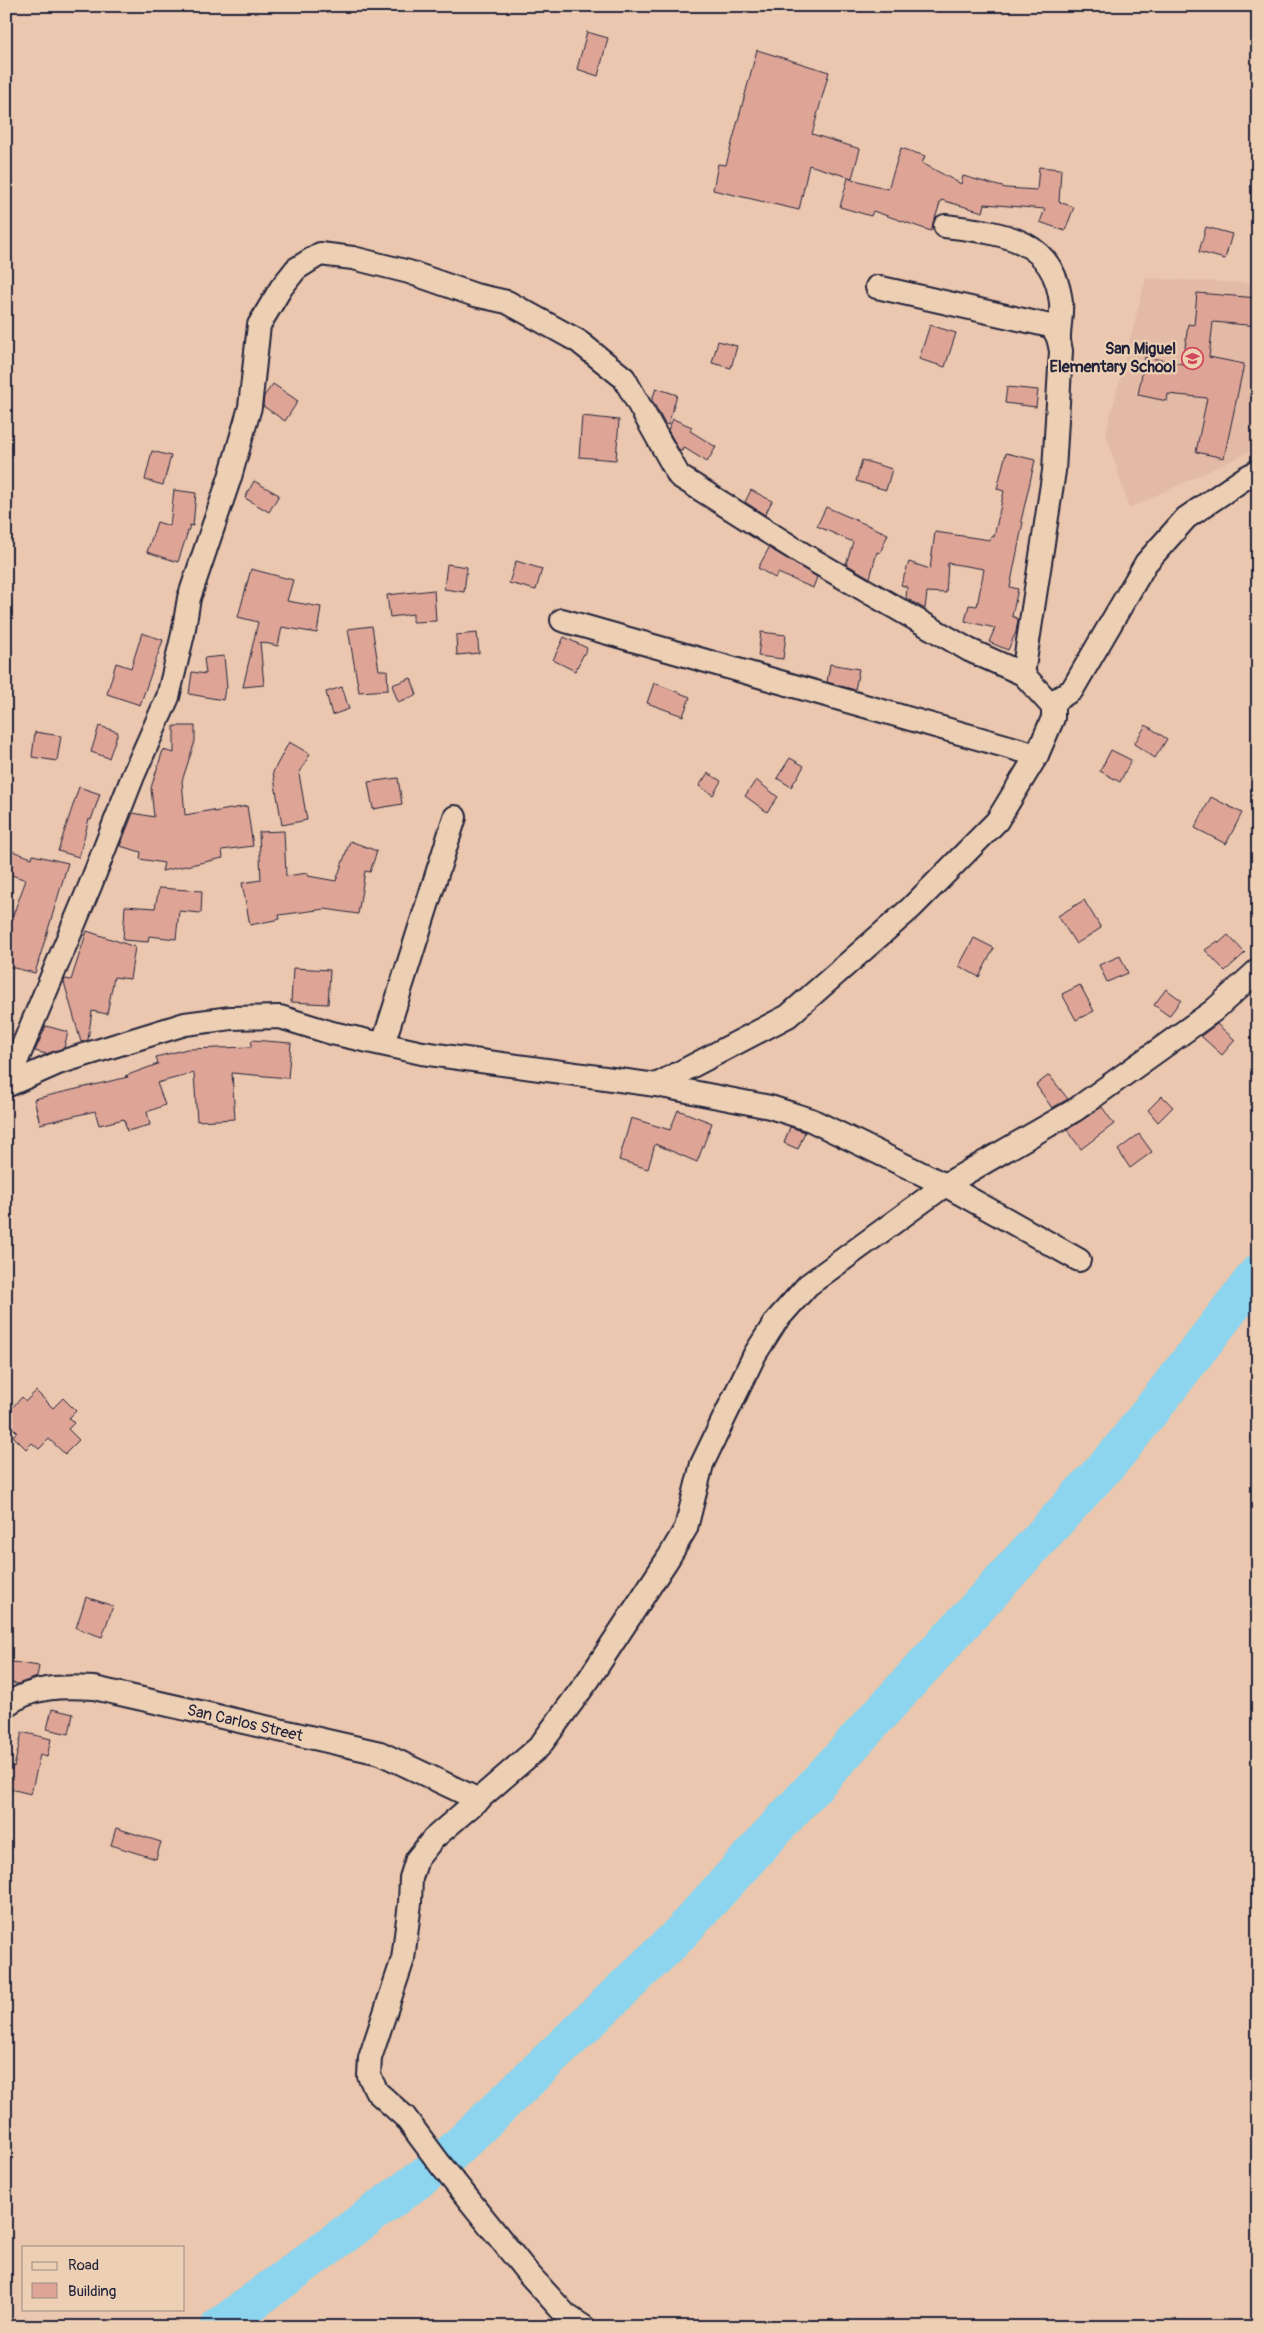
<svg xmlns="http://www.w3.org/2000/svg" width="1264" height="2333" font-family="Pangolin,sans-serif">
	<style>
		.built { fill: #e2baa5 }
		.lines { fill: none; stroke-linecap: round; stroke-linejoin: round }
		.river { stroke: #8dd4ee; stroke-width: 38 }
		.building { fill: #dea597; stroke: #22223b }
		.minor-casing { stroke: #22223b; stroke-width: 26 }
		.minor { stroke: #edd0b4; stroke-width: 22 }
		.labels { text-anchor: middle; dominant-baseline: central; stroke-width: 4.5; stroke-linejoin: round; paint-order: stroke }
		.poi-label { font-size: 16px; font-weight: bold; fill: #22223b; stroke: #edd0b4; text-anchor: end }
		.street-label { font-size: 16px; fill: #22223b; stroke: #edd0b4 }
	</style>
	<rect width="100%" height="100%" fill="#eac7ae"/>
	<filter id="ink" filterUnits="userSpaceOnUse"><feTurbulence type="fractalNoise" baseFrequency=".02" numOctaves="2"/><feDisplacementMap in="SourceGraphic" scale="10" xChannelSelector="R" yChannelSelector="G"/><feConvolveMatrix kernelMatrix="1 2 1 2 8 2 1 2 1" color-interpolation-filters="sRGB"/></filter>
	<g filter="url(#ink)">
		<polygon class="built" points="1146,278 1258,284 1258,448 1129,508 1106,433"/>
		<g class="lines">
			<polyline class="river" points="219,2327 440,2164 674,1940 1117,1454 1258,1273"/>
		</g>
		<g class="building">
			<polygon points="587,32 608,38 598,76 577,69"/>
			<polygon points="757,50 829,72 812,134 860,149 852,178 809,165 799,210 713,190 718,164 726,165"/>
			<polygon points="901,148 925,156 922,163 961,184 963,176 1006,188 1037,190 1039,167 1061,169 1059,202 1074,207 1065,231 1040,222 1045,209 985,204 983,212 941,200 931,231 873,211 871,216 840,207 848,178 888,189"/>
			<polygon points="1206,227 1232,234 1225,259 1199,252"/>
			<polygon points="1197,293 1258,298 1258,326 1213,322 1209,357 1244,364 1224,458 1196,452 1207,398 1168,394 1167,401 1138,395 1145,357 1183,364 1188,324 1194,325"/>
			<polygon points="930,325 956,333 945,367 919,359"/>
			<polygon points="718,341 737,346 731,368 712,363"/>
			<polygon points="273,384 298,401 285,421 263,406 264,396"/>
			<polygon points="1007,387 1038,390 1036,407 1005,403"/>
			<polygon points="656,388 677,395 668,425 665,424 652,400"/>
			<polygon points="582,416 619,420 616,460 579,457"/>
			<polygon points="673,419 692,427 690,431 716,447 707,462 683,447 682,451 679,450 668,430"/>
			<polygon points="152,451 171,456 163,485 145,480"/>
			<polygon points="1006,453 1035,460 1021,521 1023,522 1010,587 1018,589 1012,616 1018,619 1016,632 1008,650 989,642 995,628 965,621 969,605 977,606 984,569 948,563 946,593 927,592 925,609 906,598 907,587 901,585 909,562 930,569 935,532 990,540 991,536 994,537 1004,491 997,489"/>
			<polygon points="862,460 892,469 886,490 856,481"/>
			<polygon points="254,481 279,495 269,512 245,498"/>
			<polygon points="174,490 196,493 193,526 190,525 178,562 147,552 157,522 170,526"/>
			<polygon points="751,490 772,501 765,515 745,502"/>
			<polygon points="826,507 888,534 880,553 877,552 870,578 846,564 853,542 817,526"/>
			<polygon points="769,548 817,577 813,588 778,573 775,578 758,568"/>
			<polygon points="516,561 542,569 536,590 509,583"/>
			<polygon points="447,564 467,567 464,592 444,589"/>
			<polygon points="251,569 293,580 287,601 321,607 317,633 282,627 278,646 260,642 264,685 243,687 258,622 238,617"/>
			<polygon points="434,590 436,621 413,622 413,614 390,617 387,595"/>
			<polygon points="372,626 379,670 387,670 388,690 359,692 348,629"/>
			<polygon points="761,632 786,635 783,659 758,656"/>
			<polygon points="142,633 163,640 140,705 107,694 116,663 131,668"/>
			<polygon points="477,633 479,653 457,655 456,635"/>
			<polygon points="564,637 587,648 575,671 553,660"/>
			<polygon points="224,656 227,688 225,689 223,700 189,694 192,672 206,674 204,658"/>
			<polygon points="830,664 859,669 855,690 827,682"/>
			<polygon points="411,678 417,695 398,702 392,685"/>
			<polygon points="654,683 690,697 683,716 647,703"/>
			<polygon points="342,687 349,709 332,715 326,692"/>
			<polygon points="1146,725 1167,739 1155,758 1134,744"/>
			<polygon points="99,726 118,732 109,758 91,752"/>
			<polygon points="174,726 195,726 195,741 182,781 185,815 213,810 214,812 247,806 253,846 222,850 223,858 162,871 164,863 140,859 141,852 120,846 133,813 154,817 151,788 163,750 174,753"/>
			<polygon points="35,732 61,736 57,761 32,757"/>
			<polygon points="289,742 310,754 299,774 307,820 282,825 273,772"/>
			<polygon points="1111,750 1131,760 1120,782 1100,771"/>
			<polygon points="790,758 804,766 791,787 777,778"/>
			<polygon points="708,773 721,781 713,795 699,786"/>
			<polygon points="398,778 402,804 373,809 368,782"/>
			<polygon points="756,780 778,797 767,812 745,796"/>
			<polygon points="79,787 100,794 91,820 89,819 79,857 58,851"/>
			<polygon points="1211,797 1242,813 1226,844 1195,828"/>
			<polygon points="284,831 286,876 308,873 308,876 336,881 350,841 377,851 370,872 365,871 358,914 325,909 279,915 280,919 250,925 242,883 261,880 259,832"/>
			<polygon points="6,849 32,858 33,855 68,863 35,973 6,966 6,934 26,880 6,873"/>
			<polygon points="159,888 202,891 201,913 179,911 176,939 149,936 148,942 123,940 125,906 155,908"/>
			<polygon points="1084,900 1101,928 1076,944 1058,916"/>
			<polygon points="87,931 135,947 130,979 114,977 107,1014 92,1011 88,1040 81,1042 64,982 65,979 71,980"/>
			<polygon points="1228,935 1245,953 1225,971 1205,950 1218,941 1219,943"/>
			<polygon points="974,938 994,948 979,977 959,966"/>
			<polygon points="1120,956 1128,973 1107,982 1099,965"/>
			<polygon points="293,968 330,970 328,1004 291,1002"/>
			<polygon points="1080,985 1094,1011 1076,1020 1062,994"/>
			<polygon points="1166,989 1181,1000 1169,1016 1154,1005"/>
			<polygon points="1217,1024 1235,1040 1222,1055 1201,1036"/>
			<polygon points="46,1026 68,1032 64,1048 46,1054 35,1051"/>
			<polygon points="252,1040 291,1043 288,1078 232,1073 235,1119 197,1121 194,1073 157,1083 165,1105 147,1112 150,1125 127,1131 124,1119 99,1125 95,1111 40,1124 34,1099 128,1077 125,1076 158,1064 156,1057 187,1049 251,1047"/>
			<polygon points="1049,1075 1068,1099 1052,1108 1036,1085"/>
			<polygon points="1162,1096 1173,1107 1158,1122 1148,1110"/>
			<polygon points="1102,1107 1114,1124 1081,1149 1067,1130"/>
			<polygon points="678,1110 712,1123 697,1162 655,1144 648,1169 619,1160 631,1118 670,1130"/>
			<polygon points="790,1127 805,1132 798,1149 784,1143"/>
			<polygon points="1139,1134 1152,1152 1130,1168 1118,1150"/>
			<polygon points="36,1391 53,1408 63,1398 76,1411 69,1418 74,1423 68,1429 79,1440 65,1454 49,1439 39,1449 32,1443 26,1449 13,1436 17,1432 7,1422 14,1414 10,1410 22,1397 26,1401"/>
			<polygon points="86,1597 113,1606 102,1637 76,1628"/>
			<polygon points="6,1661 39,1666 37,1677 18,1684 6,1682"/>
			<polygon points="52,1709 73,1714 69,1734 47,1729"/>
			<polygon points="22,1732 51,1739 47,1757 40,1755 31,1794 6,1788 6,1765 14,1767"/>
			<polygon points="116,1828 161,1842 156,1859 111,1845"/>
		</g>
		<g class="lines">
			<defs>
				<g id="minor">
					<path d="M945,226c53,7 109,10 116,77 1,11 -2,23 -2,34"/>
					<path d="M877,287l173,39c8,7 9,15 11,25l-7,120 -31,203"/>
					<polyline points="562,620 1037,755"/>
					<polyline points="1051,703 1072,690 1146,563 1186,518 1245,478 1258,471"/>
					<polyline points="383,1044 455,817"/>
					<polyline points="6,1086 90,886 133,776 168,697 183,634 189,598 230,477 250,407 259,325 281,288 296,269 320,254 353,258 409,272 475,295 507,302 578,341 624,378 679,476 806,556 969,650 1023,674 1053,707 1053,718 1037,755 997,821 911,908 788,1016 656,1085"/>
					<polyline points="6,1086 58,1063 185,1024 231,1018 280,1017 332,1033 422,1053 656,1085 770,1107 811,1120 945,1185 1079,1260"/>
					<path d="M6,1705c27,-19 56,-19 88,-17l286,65 99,47"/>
					<polyline points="584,2327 566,2315 527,2272 440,2164 405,2117 377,2092 369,2076 370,2058 403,1959 410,1903 411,1878 417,1859 433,1839 539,1747 589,1679 669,1557 686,1528 702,1464 755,1354 776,1321 808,1285 945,1185 1075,1110 1213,1011 1258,970"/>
				</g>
			</defs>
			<use href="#minor" class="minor-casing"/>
			<use href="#minor" class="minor"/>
		</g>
	</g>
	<defs>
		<symbol id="school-ring" viewBox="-11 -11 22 22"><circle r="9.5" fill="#edd0b4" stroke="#d1495b" stroke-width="1.5"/><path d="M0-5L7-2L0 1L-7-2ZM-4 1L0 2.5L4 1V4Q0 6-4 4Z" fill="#d1495b"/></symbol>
	</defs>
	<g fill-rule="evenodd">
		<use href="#school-ring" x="1180" y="346" width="25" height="25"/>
	</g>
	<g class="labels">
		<g class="poi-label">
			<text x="1176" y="349">San Miguel<tspan x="1176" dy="18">Elementary School</tspan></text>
		</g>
		<g class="street-label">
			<text transform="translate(245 1723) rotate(13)">San Carlos Street</text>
		</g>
	</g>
	<rect width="1264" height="2333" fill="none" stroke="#edd0b4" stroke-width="25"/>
	<rect x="12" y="12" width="1239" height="2308" fill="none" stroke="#22223b" stroke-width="2" filter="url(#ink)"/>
	<rect x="22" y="2246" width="162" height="65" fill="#edd0b4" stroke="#9c8a84"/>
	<rect x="32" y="2262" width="25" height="8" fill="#edd0b4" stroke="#9c8a84"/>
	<text x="68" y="2270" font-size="15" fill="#22223b">Road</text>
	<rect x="32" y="2283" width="25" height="15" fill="#dea597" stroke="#9c8a84"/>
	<text x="68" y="2296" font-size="15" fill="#22223b">Building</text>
</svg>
